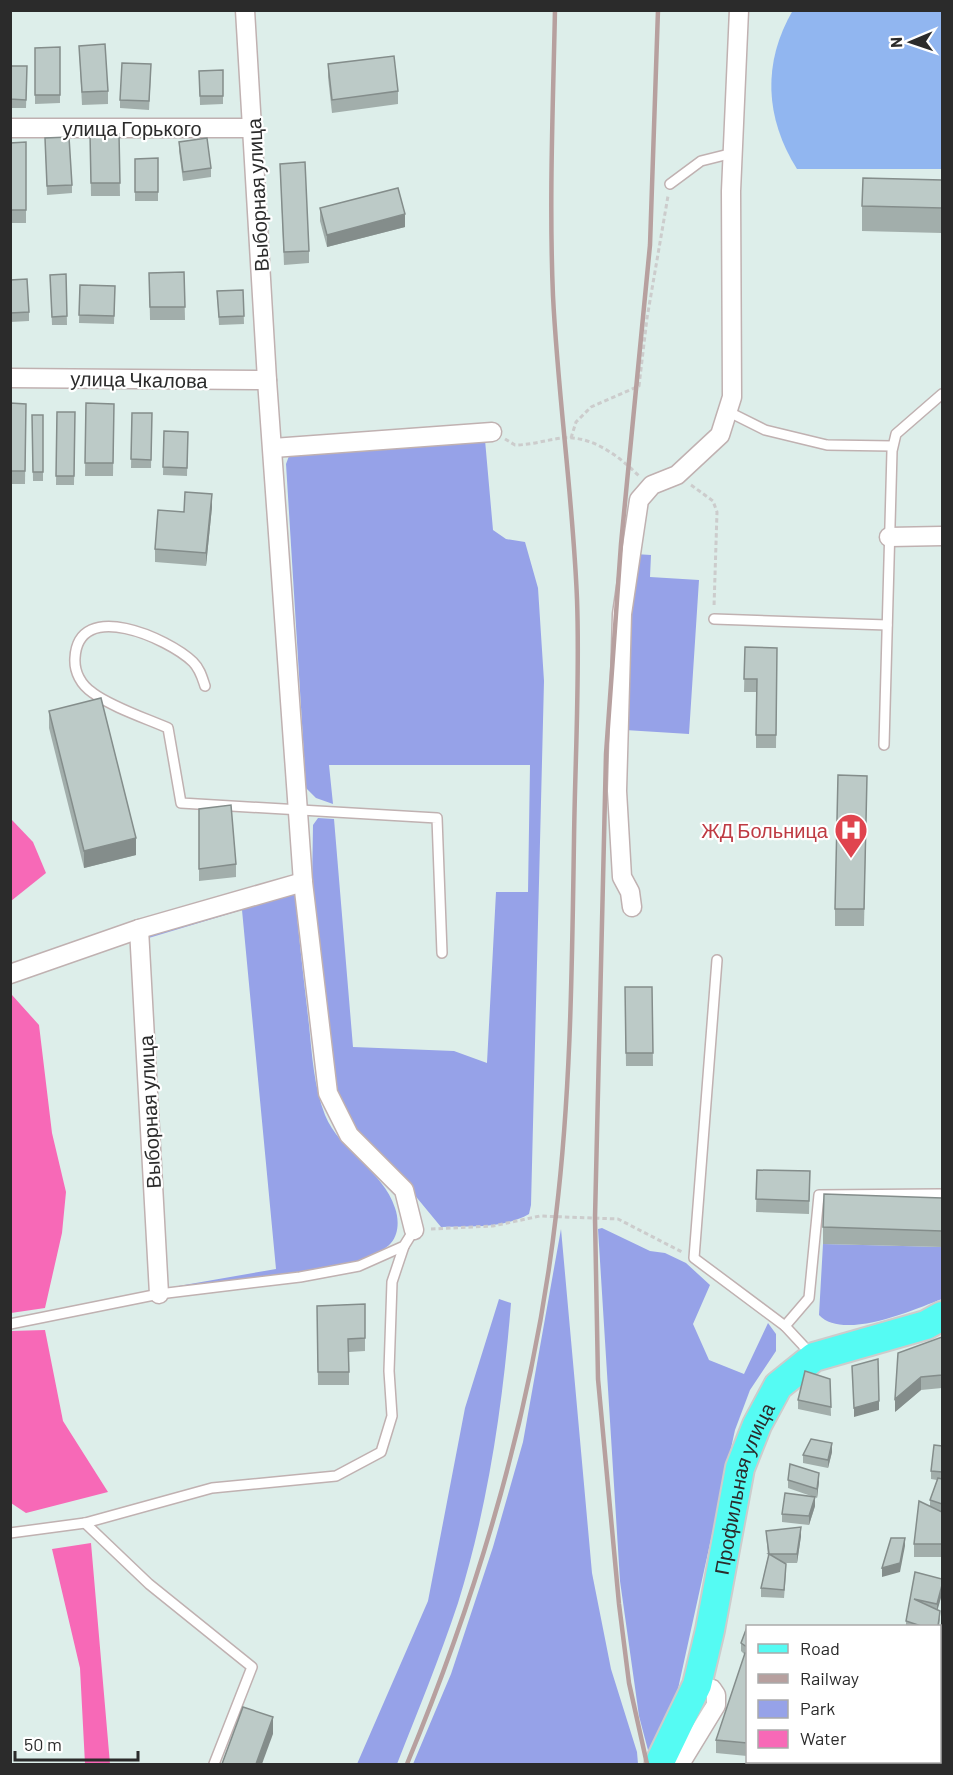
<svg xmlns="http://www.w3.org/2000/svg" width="953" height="1775" font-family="Barlow,sans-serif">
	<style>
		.green { fill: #96a2e8 }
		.pitch { fill: #91b6f0 }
		.water { fill: #f769b7 }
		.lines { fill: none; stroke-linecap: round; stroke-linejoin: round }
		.lane-casing { stroke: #c0b1b1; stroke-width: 12 }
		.street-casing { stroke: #c0b1b1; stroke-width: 21 }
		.primary-casing { stroke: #ccc; stroke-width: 32 }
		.path { stroke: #ccc; stroke-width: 3; stroke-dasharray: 4.5 3; stroke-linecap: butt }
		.lane { stroke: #fff; stroke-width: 9 }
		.street { stroke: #fff; stroke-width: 18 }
		.primary { stroke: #55fbf3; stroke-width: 28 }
		.rail { stroke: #b7a09f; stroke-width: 4.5 }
		.wall { fill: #a2aeab }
		.shaded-wall { fill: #848d8b }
		.building { fill: #bccac7; stroke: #848d8b; stroke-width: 1.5 }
		.labels { text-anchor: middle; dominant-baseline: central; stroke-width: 4.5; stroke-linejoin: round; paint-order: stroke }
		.street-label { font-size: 20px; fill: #2b2b2b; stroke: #fff }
		.health-label { font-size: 20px; fill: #be3a42; stroke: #fff; text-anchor: end }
	</style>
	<rect width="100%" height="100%" fill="#ddeeea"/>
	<g class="green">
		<path d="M485,440l8,90 13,9 19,3 13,46 6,93 -13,524 -2,9c-26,15 -60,12 -88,13l-33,-40 -53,-49 -20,-36 -23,-215 1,-62 5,-7 16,1 19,228 101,4 33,12 9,-171h32l2,-127h-201l4,39 -17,-6 -10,-10 -20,-324 3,-8z"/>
		<polygon points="635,554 651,555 650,577 699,580 689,734 625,730"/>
		<path d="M292,893l3,2c4,43 9,87 14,130 3,30 5,62 16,90 15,37 58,55 70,93 4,11 4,26 -4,35 -29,33 -177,40 -224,45l109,-19 -34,-359 -100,30 1,-4z"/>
		<polygon points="602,1228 650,1251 665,1253 686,1263 710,1285 693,1324 709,1360 744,1374 768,1323 776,1334 776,1351 750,1390 735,1430 676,1698 649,1754 639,1716 620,1581 598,1229"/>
		<polygon points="561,1229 592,1573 611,1669 637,1752 638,1764 413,1764 451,1674 493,1547 523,1442"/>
		<path d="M823,1244l119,3v52c-29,11 -99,42 -123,16z"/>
		<path d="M499,1299l12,4c-8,100 -23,204 -53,300 -18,54 -40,108 -61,161h-40l71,-163 37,-193z"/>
	</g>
	<path class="pitch" d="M793,10l149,1v158h-145c-32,-51 -35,-106 -4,-159z"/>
	<g class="water">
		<polygon points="11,819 33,842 46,873 11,901"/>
		<polygon points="12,995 39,1025 52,1133 66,1192 62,1233 45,1308 11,1313"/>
		<polygon points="45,1330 63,1421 108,1492 26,1513 11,1503 11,1331"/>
		<polygon points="91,1543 110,1764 85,1764 80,1668 52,1549"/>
	</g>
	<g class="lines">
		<defs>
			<g id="lane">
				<polyline points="670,184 701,161 733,153"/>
				<polyline points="729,412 765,430 827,445 892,446"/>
				<polyline points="714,619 887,625"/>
				<path d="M205,686c-3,-9 -5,-17 -12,-24 -25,-24 -115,-64 -118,-4 -1,14 6,27 18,35 19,14 52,25 75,35l13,75 256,15 5,135"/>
				<polyline points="884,745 892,451 896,434 942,394"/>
				<polyline points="717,960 694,1258 785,1326 811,1354"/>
				<polyline points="10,1324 159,1294 300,1277 359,1266 404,1246 414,1230"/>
				<polyline points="785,1326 809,1298 819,1195 940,1194"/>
				<polyline points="85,1523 149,1584 252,1667 214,1764"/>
				<polyline points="10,1533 85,1523 212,1488 336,1476 381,1452 392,1416 389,1371 392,1282 404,1246"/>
			</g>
			<g id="street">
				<polyline points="245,10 267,380 303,882 328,1093 349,1135 404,1190 414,1230"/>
				<polyline points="10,128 253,128"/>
				<polyline points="10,378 267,380"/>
				<polyline points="273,448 492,432"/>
				<polyline points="889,537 942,536"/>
				<polyline points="632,907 630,892 622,877 617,791 622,614 639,500 652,485 677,475 720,435 732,397 731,191 739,10"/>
				<polyline points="139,929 159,1294"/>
				<polyline points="10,974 139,929 303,882"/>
				<polyline points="940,1731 942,1719"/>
				<polyline points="680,1764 716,1705 716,1695 712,1689 697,1685"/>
				<polyline points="931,1764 932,1762"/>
			</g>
			<g id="primary">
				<path id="s1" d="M659,1764l38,-79 13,-55 30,-162 17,-43 21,-39 36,-29 112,-32 16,-9"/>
			</g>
		</defs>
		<use href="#lane" class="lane-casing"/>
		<use href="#street" class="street-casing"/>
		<use href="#primary" class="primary-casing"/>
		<g class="path">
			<polyline points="571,438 576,422 591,407 639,386 647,318 668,196"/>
			<path d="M505,439l10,6c16,0 31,-5 47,-7 30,-3 58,19 77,38"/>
			<polyline points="691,485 713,501 717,512 714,607"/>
			<polyline points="431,1229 493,1226 540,1216 618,1219 682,1252"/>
		</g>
		<use href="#lane" class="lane"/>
		<use href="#street" class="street"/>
		<use href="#primary" class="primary"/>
		<g class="rail">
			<path d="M407,1764c73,-176 127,-359 149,-549 15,-125 16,-250 18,-375 1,-80 6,-161 3,-241 -4,-101 -19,-202 -24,-303 -4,-95 0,-190 2,-286"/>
			<polyline points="647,1764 629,1683 619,1604 598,1379 595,1218 606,754 621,544 650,245 658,10"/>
		</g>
	</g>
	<g class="wall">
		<polygon points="79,46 108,91 108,104 82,105"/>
		<polygon points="60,47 60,103 35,104 35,48"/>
		<polygon points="328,64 398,91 398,104 332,113 328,77"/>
		<polygon points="10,66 27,66 26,108 10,108"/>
		<polygon points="223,70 223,104 200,105 199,71"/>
		<polygon points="151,73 149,110 120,108 120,100"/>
		<polygon points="90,134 119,134 120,196 91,196"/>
		<polygon points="45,138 72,185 72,193 47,195"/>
		<polygon points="26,142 26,223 10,223 10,143"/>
		<polygon points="179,142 211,168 211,177 183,181 179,151"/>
		<polygon points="158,158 158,201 135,201 135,159"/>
		<polygon points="280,164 309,251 309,263 284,265"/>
		<polygon points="942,180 942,233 862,231 862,206"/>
		<polygon points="320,208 405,227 327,247 320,221"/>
		<polygon points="184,272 185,320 150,320 149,273"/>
		<polygon points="66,274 67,325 52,325 50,275"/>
		<polygon points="10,280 29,312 29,321 10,322"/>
		<polygon points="80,285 115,286 114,324 79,323"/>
		<polygon points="243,290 244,324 219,325 217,291"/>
		<polygon points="10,403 26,404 25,484 10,484"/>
		<polygon points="86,403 114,404 113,476 85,476"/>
		<polygon points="57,412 75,412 74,485 56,485"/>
		<polygon points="132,413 152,413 151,468 131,468"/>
		<polygon points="32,415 43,415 43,481 33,481"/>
		<polygon points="164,431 188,432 187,476 163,475"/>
		<polygon points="212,507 206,566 155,562 155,549 184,512"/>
		<polygon points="745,647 777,648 776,748 756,748 756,692 744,692"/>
		<polygon points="49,711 136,855 84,868 49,728"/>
		<polygon points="867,776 864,926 835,926 835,909"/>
		<polygon points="199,809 236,864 236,877 199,881"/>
		<polygon points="625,987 652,987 653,1066 626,1066"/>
		<polygon points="757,1170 810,1171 809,1214 756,1212"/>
		<polygon points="942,1198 942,1247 823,1244 823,1227"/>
		<polygon points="365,1304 365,1351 349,1352 349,1385 318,1385 317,1306"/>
		<polygon points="942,1337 942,1388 921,1390 895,1412"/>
		<polygon points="830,1379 831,1416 798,1409 798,1400"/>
		<polygon points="942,1446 942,1557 914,1557 914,1544 930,1506 930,1500 937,1480 931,1479 931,1471"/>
		<polygon points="832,1452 828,1468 803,1463 803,1455"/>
		<polygon points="788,1480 819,1481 817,1498 815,1497 815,1506 809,1525 782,1522 782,1514 814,1497 788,1488"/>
		<polygon points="766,1531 801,1536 797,1563 783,1563 786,1573 784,1598 761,1597 761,1588 768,1557"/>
		<polygon points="915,1572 942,1594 937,1610 940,1619 939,1626 906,1626 906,1621"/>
		<polygon points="747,1627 747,1756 716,1753 716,1740 745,1655 741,1651 741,1643"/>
		<polygon points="857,1761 903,1761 902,1764 862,1764 857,1763"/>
	</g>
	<g class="shaded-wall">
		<polygon points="405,214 405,227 327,247 327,235"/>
		<polygon points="212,494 212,507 206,566 206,553"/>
		<polygon points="136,838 136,855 84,868 84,851"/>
		<polygon points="921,1377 921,1390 895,1412 895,1399"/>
		<polygon points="879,1401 879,1410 854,1417 854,1408"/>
		<polygon points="832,1443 832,1452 828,1468 828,1460"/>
		<polygon points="819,1473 819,1481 817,1498 817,1489"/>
		<polygon points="815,1497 815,1506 809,1525 809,1516"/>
		<polygon points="801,1527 801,1536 797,1563 797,1554"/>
		<polygon points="905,1538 905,1546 900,1572 882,1577 882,1568"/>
		<polygon points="942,1585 942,1594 937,1612 937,1604"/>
		<polygon points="273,1717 273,1734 262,1764 256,1764"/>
		<polygon points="804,1761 815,1761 815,1764 797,1764"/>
	</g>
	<g class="building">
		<polygon points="105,44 108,91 82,92 79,46"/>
		<polygon points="60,47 60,95 35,95 35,48"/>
		<polygon points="394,56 398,91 332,100 328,64"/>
		<polygon points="122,63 151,64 149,101 120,100"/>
		<polygon points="10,66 27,66 26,100 10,99"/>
		<polygon points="223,70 223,96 200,96 199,71"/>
		<polygon points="90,134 119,134 120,183 91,183"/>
		<polygon points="69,137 72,185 47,186 45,138"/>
		<polygon points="207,138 211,168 183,172 179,142"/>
		<polygon points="26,142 26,210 10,210 10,143"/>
		<polygon points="158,158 158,192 135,192 135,159"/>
		<polygon points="305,162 309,251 284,252 280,164"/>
		<polygon points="863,178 942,180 942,208 862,206"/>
		<polygon points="398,188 405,214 327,235 320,208"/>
		<polygon points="184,272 185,307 150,307 149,273"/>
		<polygon points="66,274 67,316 52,317 50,275"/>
		<polygon points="27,279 29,312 10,313 10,280"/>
		<polygon points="80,285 115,286 114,316 79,315"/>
		<polygon points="243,290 244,316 219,317 217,291"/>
		<polygon points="10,403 26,404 25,471 10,471"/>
		<polygon points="86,403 114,404 113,463 85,463"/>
		<polygon points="57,412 75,412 74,476 56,476"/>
		<polygon points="132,413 152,413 151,460 131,459"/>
		<polygon points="32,415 43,415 43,472 33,472"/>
		<polygon points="164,431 188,432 187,468 163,467"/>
		<polygon points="185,492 212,494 206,553 155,549 158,510 184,512"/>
		<polygon points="745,647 777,648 776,735 756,735 757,679 744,679"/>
		<polygon points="101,698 136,838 84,851 49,711"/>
		<polygon points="838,775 867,776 864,909 835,909"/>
		<polygon points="231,805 236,864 199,869 199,809"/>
		<polygon points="625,987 652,987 653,1053 626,1053"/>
		<polygon points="757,1170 810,1171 809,1201 756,1199"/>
		<polygon points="824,1194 942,1198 942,1231 823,1227"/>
		<polygon points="365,1304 365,1338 348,1339 349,1372 318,1372 317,1306"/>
		<polygon points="942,1337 942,1375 921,1377 895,1399 898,1353"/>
		<polygon points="878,1359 879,1401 854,1408 852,1366"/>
		<polygon points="805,1371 830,1379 831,1407 798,1400"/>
		<polygon points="811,1439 832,1443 828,1460 803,1455"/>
		<polygon points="934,1445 942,1446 942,1472 931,1471"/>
		<polygon points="790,1464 819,1473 817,1489 788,1480"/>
		<polygon points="938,1478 942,1479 942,1504 930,1500"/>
		<polygon points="785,1493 815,1497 809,1516 782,1514"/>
		<polygon points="919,1501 942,1512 942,1544 914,1544"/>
		<polygon points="801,1527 797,1554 769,1554 786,1564 784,1590 761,1588 769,1554 766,1531"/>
		<polygon points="891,1538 905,1538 900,1563 882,1568"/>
		<polygon points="915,1572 942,1579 942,1585 937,1604 914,1599 940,1611 938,1626 921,1626 906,1621"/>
		<polygon points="747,1627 747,1647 741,1643"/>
		<polygon points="745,1653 747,1654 747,1743 716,1740"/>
		<polygon points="243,1707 273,1717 256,1764 222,1764"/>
		<polygon points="791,1761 804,1761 797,1764 792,1764"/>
	</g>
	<defs>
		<symbol id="hospital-pin" viewBox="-11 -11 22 30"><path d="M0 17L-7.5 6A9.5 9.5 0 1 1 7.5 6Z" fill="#e0444e" stroke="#fff"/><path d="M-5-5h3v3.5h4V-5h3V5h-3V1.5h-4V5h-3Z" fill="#fff"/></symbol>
	</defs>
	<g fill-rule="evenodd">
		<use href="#hospital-pin" x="832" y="811" width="38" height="52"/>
	</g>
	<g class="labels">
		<g class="street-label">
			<text x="132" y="128">улица Горького</text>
			<text transform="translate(257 195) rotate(-93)">Выборная улица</text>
			<text transform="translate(139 379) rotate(1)">улица Чкалова</text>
			<text transform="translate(149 1112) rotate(-93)">Выборная улица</text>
			<text stroke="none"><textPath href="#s1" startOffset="290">Профильная улица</textPath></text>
		</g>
		<g class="health-label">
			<text x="828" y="830">ЖД Больница</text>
		</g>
	</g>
	<rect width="953" height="1775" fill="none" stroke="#2b2b2b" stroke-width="24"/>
	<rect x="746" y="1625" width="195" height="138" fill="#ffffff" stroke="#aaaaaa" stroke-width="1.5"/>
	<rect x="758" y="1644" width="30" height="9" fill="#55fbf3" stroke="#aaaaaa" stroke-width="1.5"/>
	<text x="800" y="1655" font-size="18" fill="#2b2b2b">Road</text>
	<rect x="758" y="1674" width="30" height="9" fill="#b7a09f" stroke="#aaaaaa" stroke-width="1.5"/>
	<text x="800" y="1685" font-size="18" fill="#2b2b2b">Railway</text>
	<rect x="758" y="1700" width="30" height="18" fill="#96a2e8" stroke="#aaaaaa" stroke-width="1.5"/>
	<text x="800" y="1715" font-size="18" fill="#2b2b2b">Park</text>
	<rect x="758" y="1730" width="30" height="18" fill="#f769b7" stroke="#aaaaaa" stroke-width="1.5"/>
	<text x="800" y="1745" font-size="18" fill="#2b2b2b">Water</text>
	<g transform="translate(911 42) rotate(268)" stroke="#ffffff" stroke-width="4.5" paint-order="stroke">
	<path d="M0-4.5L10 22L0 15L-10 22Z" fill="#2b2b2b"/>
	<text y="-9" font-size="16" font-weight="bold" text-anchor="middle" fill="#2b2b2b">N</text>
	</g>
	<path d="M15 1751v9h123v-9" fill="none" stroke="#2b2b2b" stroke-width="3"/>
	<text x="24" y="1751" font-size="18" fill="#2b2b2b" stroke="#ffffff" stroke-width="4.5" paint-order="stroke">50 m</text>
</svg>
